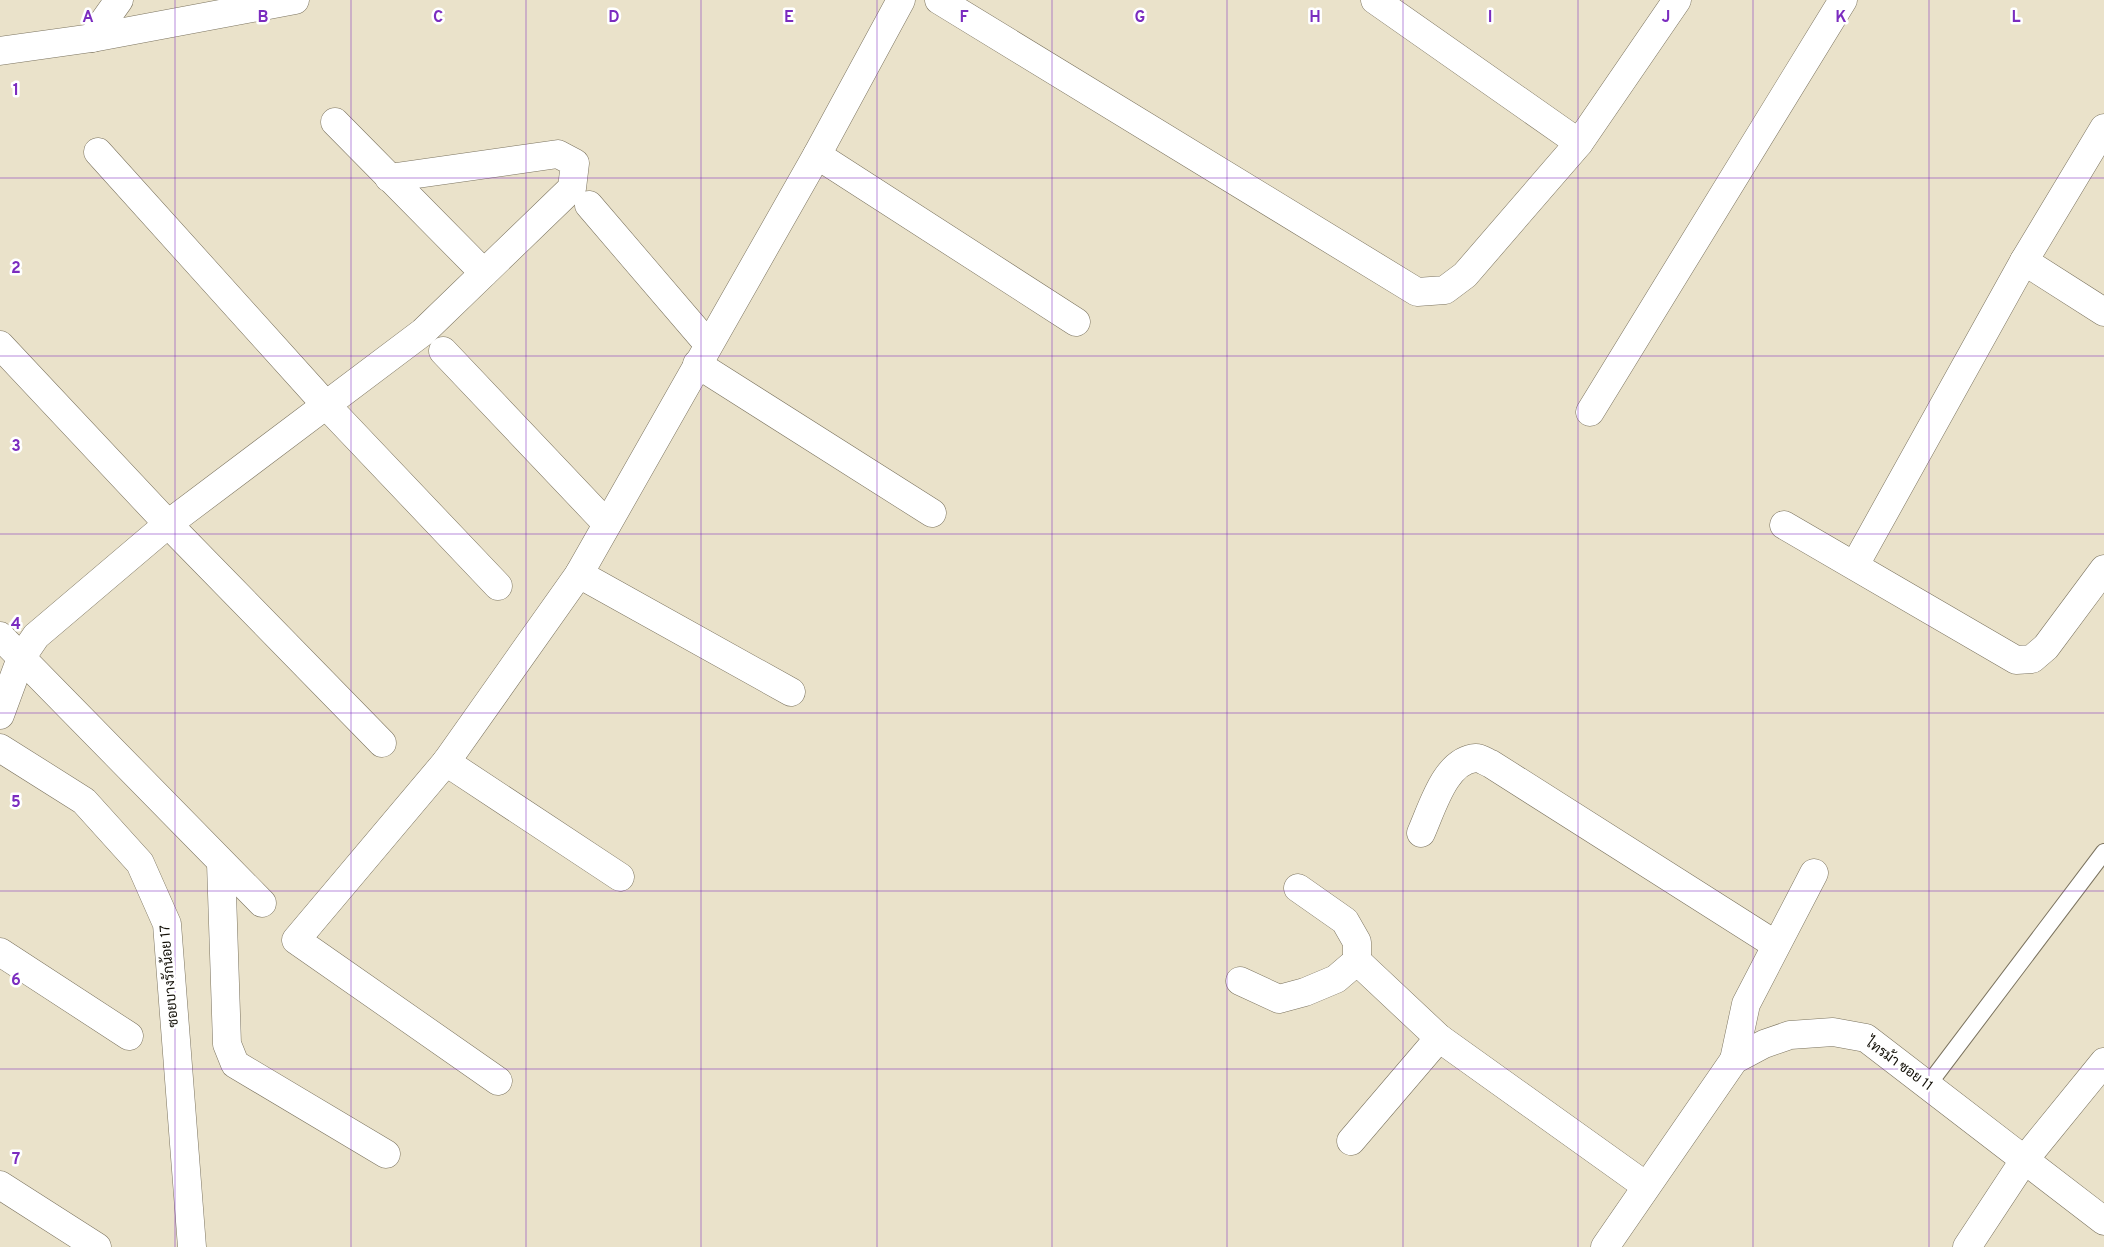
<svg xmlns="http://www.w3.org/2000/svg" width="2104" height="1247" font-family="Overpass,Sarabun,sans-serif">
	<style>
		.lines { fill: none; stroke-linecap: round; stroke-linejoin: round }
		.lane-casing { stroke: #7b735f; stroke-width: 18 }
		.street-casing { stroke: #7b735f; stroke-width: 29 }
		.lane { stroke: #fff; stroke-width: 16 }
		.street { stroke: #fff; stroke-width: 28 }
		.grid { fill: none; stroke: #7b2cbf; stroke-width: 1; stroke-opacity: 0.55 }
		.labels { text-anchor: middle; dominant-baseline: central; stroke-width: 5; stroke-linejoin: round; paint-order: stroke }
		.street-label { font-size: 14px; fill: #131008; stroke: #fff }
		.grid-label { font-size: 16px; text-anchor: middle; font-weight: bold; fill: #7b2cbf; stroke: #fff; stroke-width: 5; stroke-linejoin: round; paint-order: stroke }
	</style>
	<rect width="100%" height="100%" fill="#eae2ca"/>
	<g class="lines">
		<defs>
			<polyline id="lane" points="1928,1085 2104,852"/>
			<g id="street">
				<polyline points="939,0 1417,292 1445,290 1465,275 1579,143 1677,0"/>
				<polyline points="1375,0 1579,143"/>
				<polyline points="92,38 119,0"/>
				<polyline points="0,51 92,38 295,0"/>
				<polyline points="335,122 484,273"/>
				<polyline points="98,152 326,405 498,586"/>
				<polyline points="817,155 1076,322"/>
				<polyline points="589,205 708,344"/>
				<polyline points="2024,261 2104,312"/>
				<polyline points="0,345 168,524 382,743"/>
				<polyline points="443,351 607,524"/>
				<polyline points="697,364 932,513"/>
				<polyline points="1590,412 1843,0"/>
				<polyline points="1784,525 2016,660 2032,659 2046,647 2104,569"/>
				<polyline points="1855,565 2024,261 2104,128"/>
				<polyline points="579,574 791,692"/>
				<polyline points="0,636 262,903"/>
				<polyline points="0,715 21,658 36,636 168,524 423,332 572,188 575,163 558,154 389,178"/>
				<polyline points="0,748 84,801 140,863 167,924 192,1247"/>
				<polyline points="446,762 620,877"/>
				<path d="M1421,833c11,-24 24,-73 55,-75 5,0 10,4 15,6l285,181"/>
				<polyline points="221,863 227,1044 235,1064 386,1154"/>
				<polyline points="1298,888 1345,921 1357,942 1357,961"/>
				<polyline points="0,952 129,1036"/>
				<polyline points="1240,981 1279,999 1305,992 1336,979 1357,961 1439,1038 1646,1186"/>
				<polyline points="1734,1060 1746,1004 1814,873"/>
				<polyline points="498,1081 296,940 446,762 579,574 817,155 901,0"/>
				<polyline points="1351,1141 1439,1038"/>
				<polyline points="0,1185 97,1247"/>
				<polyline points="1605,1247 1734,1060 1764,1044 1790,1035 1833,1032 1866,1038 2104,1221"/>
				<polyline points="1967,1247 2025,1159 2104,1062"/>
			</g>
		</defs>
		<use href="#lane" class="lane-casing"/>
		<use href="#street" class="street-casing"/>
		<use href="#lane" class="lane"/>
		<use href="#street" class="street"/>
	</g>
	<path class="grid" d="M175,0v1247M351,0v1247M526,0v1247M701,0v1247M877,0v1247M1052,0v1247M1227,0v1247M1403,0v1247M1578,0v1247M1753,0v1247M1929,0v1247M0,178h2104M0,356h2104M0,534h2104M0,713h2104M0,891h2104M0,1069h2104"/>
	<g class="labels">
		<g class="street-label">
			<text transform="translate(170 976) rotate(-95)">ซอยบางรักน้อย 17</text>
			<text transform="translate(1899 1065) rotate(36)">ไทรม้า ซอย 11</text>
		</g>
	</g>
	<g class="grid-label">
		<text x="88" y="22">A</text>
		<text x="263" y="22">B</text>
		<text x="438" y="22">C</text>
		<text x="614" y="22">D</text>
		<text x="789" y="22">E</text>
		<text x="964" y="22">F</text>
		<text x="1140" y="22">G</text>
		<text x="1315" y="22">H</text>
		<text x="1490" y="22">I</text>
		<text x="1666" y="22">J</text>
		<text x="1841" y="22">K</text>
		<text x="2016" y="22">L</text>
		<text x="16" y="95">1</text>
		<text x="16" y="273">2</text>
		<text x="16" y="451">3</text>
		<text x="16" y="629">4</text>
		<text x="16" y="807">5</text>
		<text x="16" y="985">6</text>
		<text x="16" y="1164">7</text>
	</g>
</svg>
